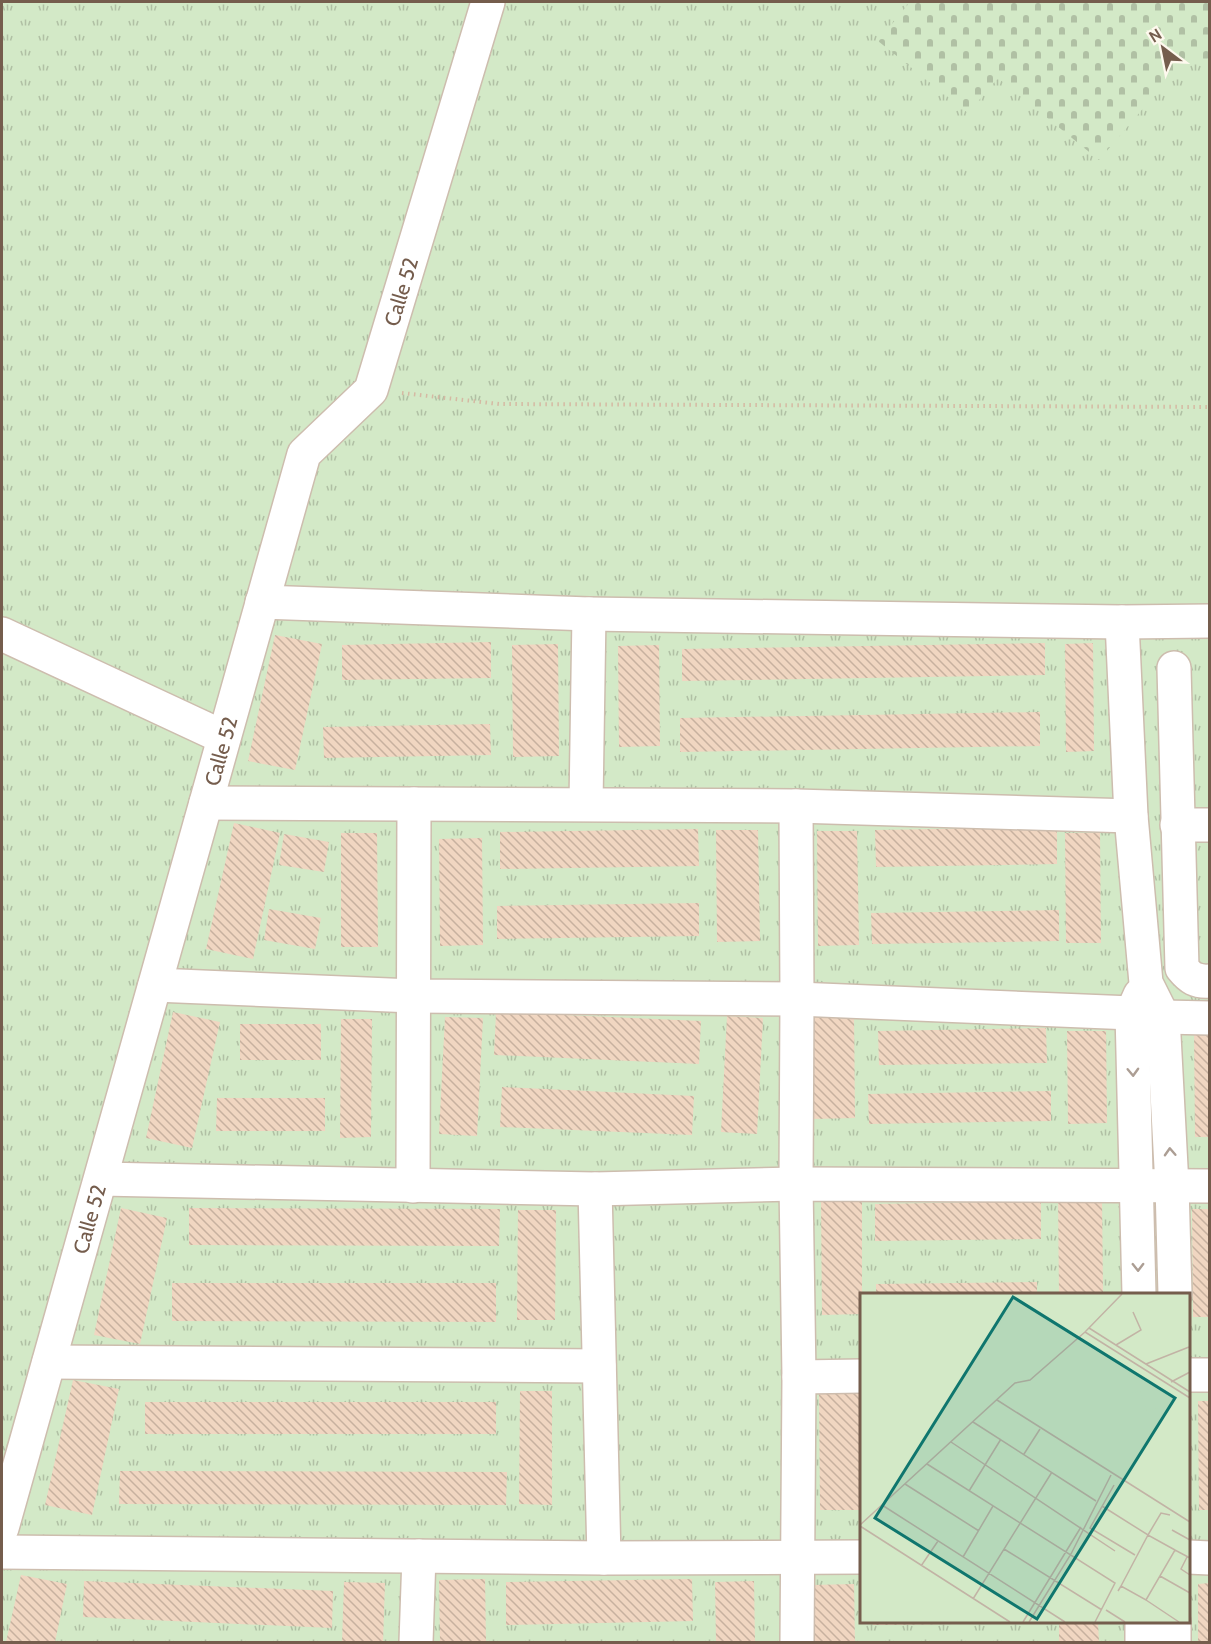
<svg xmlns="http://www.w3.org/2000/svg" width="1211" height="1644" font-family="Cabin,sans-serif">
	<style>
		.grass { fill: url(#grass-tufts); fill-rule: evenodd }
		.cemetery { fill: url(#cemetery-stones) }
		.building { fill: url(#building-back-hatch) }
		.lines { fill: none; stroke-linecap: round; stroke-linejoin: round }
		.minor-casing { stroke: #cdbdae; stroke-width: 36 }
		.path { stroke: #d5b9a3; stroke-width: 4; stroke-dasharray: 1.5 4.5; stroke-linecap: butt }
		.minor { stroke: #fff; stroke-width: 33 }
		.oneway { stroke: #ac9e94 }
		.labels { text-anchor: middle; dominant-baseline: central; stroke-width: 6; stroke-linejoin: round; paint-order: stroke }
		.street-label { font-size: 21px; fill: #755d4d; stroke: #fef9ee }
		.inset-road { fill: none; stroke: #c2b3a5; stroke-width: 1.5 }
		.view { fill: #0f766e; fill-opacity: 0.15; stroke: #0f766e; stroke-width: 3 }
		.inset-edge { fill: none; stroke: #755d4d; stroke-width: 3 }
	</style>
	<defs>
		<pattern id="grass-tufts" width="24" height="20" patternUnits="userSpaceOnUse" patternTransform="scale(1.5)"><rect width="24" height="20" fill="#d3e9c7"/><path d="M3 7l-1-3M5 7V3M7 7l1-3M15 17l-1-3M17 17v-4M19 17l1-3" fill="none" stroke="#b0c0a4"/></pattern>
		<pattern id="cemetery-stones" width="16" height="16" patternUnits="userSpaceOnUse" patternTransform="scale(1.5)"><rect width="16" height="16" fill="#d3e9c7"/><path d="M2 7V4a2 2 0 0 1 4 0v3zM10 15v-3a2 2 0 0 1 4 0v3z" fill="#b0c0a4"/></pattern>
		<pattern id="building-back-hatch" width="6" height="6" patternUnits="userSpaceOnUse" patternTransform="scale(1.5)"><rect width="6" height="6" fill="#f0d6c1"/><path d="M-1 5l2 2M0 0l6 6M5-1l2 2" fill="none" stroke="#c7b19f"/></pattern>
	</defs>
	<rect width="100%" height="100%" fill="#fcf5e8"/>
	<path class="grass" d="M2,2h1207v1640h-1207zM862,1294h326v328h-326z"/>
	<polygon class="cemetery" points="910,2 1209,2 1209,57 1202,66 1187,57 1099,160 998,78 968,113 878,41"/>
	<g class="building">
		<polygon points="275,635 322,644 295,770 248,761"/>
		<polygon points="491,642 491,678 342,680 342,645"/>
		<polygon points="1045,643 1045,675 682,681 682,649"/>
		<polygon points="1093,643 1094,751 1066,752 1065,644"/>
		<polygon points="558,644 559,756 513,757 512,645"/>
		<polygon points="659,645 660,746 619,747 618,646"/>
		<polygon points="1040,712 1040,746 680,752 680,718"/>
		<polygon points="490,724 491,755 324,758 323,727"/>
		<polygon points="234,823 280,833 253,959 206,949"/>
		<polygon points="1057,827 1057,864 876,867 875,830"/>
		<polygon points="698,829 699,866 500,869 500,832"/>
		<polygon points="716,830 758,830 760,941 717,942"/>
		<polygon points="817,831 857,831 859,945 818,946"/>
		<polygon points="341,833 377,833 378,947 341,947"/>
		<polygon points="1065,833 1100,833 1101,943 1066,943"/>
		<polygon points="284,834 329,842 324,872 279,865"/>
		<polygon points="482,838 483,945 440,946 439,839"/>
		<polygon points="699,903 699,936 497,939 497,906"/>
		<polygon points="269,909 321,918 315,949 264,940"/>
		<polygon points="1059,910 1059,941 872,944 871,913"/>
		<polygon points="173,1012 220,1022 192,1148 146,1138"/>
		<polygon points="496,1012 701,1021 699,1064 494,1055"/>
		<polygon points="854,1014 855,1118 813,1119 813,1015"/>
		<polygon points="727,1016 763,1018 757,1134 721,1132"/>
		<polygon points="445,1017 483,1018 477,1136 439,1134"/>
		<polygon points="341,1019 372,1019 371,1137 340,1138"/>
		<rect x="240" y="1024" width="81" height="36"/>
		<polygon points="1046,1028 1047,1063 879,1065 878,1031"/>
		<polygon points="1194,1028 1210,1028 1210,1137 1195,1137"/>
		<polygon points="1067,1031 1106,1031 1107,1123 1068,1124"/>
		<polygon points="502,1087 694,1096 692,1135 500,1127"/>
		<polygon points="1051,1091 1051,1121 869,1124 868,1094"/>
		<polygon points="217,1098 325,1098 325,1131 216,1131"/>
		<polygon points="1102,1196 1103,1294 1059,1294 1058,1197"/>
		<polygon points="862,1201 862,1314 822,1315 821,1202"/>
		<polygon points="1041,1201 1041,1239 875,1241 875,1204"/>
		<polygon points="121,1208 167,1218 140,1344 94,1335"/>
		<polygon points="189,1208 500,1209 499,1246 189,1245"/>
		<polygon points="1192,1209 1210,1209 1210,1317 1193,1317"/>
		<polygon points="518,1210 556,1210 555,1320 517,1320"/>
		<polygon points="1037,1282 1037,1294 876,1294 876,1284"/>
		<polygon points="172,1283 496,1283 496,1322 172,1321"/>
		<polygon points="73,1380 119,1389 92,1515 45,1505"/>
		<polygon points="520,1391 552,1391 552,1505 519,1504"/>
		<polygon points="862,1393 862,1510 820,1510 819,1394"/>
		<polygon points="1198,1401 1210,1401 1210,1510 1199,1510"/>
		<rect x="145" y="1402" width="351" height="32"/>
		<polygon points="120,1471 507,1472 506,1505 119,1504"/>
		<polygon points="21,1575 67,1584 55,1642 6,1642"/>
		<polygon points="485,1579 486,1642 440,1642 439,1580"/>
		<polygon points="692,1579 693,1621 506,1625 506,1582"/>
		<polygon points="84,1581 333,1591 332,1628 83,1617"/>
		<polygon points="754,1581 755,1642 716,1642 715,1582"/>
		<polygon points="344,1582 385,1583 383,1642 342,1642"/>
		<polygon points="1210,1583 1210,1642 1198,1642 1198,1584"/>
		<polygon points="854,1584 855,1642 812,1642 812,1585"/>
		<polygon points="873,1622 959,1622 959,1624 873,1625"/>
		<polygon points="1059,1622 1098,1622 1099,1642 1059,1642"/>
	</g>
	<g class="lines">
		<defs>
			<g id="minor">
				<polyline points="262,602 589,614 1122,622 1210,621"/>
				<polyline points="1122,622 1131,816 1146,983 1163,1017 1172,1186 1175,1294"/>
				<polyline points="2,634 223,737"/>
				<path d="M1174,668l8,300c8,10 14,14 28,13"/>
				<polyline points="206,803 796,806 1131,816"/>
				<polyline points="586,804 589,614"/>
				<polyline points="796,806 797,999 796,1184 799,1377 797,1642"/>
				<polyline points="1177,825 1210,825"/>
				<polyline points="155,985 413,996 797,999 1132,1013 1163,1017 1210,1018"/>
				<polyline points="101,1179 595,1189 796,1184 1210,1186"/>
				<polyline points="413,1186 414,804"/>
				<polyline points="595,1189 604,1558"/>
				<polyline points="1139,1294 1132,1013 1140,995"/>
				<polyline points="49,1362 599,1366"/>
				<polyline points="1188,1375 1210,1375"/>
				<polyline points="799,1377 862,1376"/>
				<path id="s1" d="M2,1528l302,-1074 67,-64 117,-388"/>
				<polyline points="2,1552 604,1558 862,1557"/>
				<polyline points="1188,1557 1210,1558"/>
				<polyline points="1142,1622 1142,1642"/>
				<polyline points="416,1642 419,1556"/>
				<polyline points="1174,1642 1174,1622"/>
			</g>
		</defs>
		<use href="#minor" class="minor-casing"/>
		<polyline class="path" points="402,393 499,404 1210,407"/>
		<use href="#minor" class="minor"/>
	</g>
	<defs><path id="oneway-chevron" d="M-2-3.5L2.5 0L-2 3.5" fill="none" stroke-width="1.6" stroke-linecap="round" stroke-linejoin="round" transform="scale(1.5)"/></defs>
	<g class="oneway">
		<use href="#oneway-chevron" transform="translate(1133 1072) rotate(88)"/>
		<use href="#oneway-chevron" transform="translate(1170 1152) rotate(-93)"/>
		<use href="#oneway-chevron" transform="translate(1138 1267) rotate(89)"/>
	</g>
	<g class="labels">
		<g class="street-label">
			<text stroke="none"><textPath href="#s1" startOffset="1311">Calle 52</textPath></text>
			<text stroke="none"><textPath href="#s1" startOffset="807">Calle 52</textPath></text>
			<text stroke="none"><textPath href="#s1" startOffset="321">Calle 52</textPath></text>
		</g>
	</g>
	<g transform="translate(860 1293)">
		<rect width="330" height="330" fill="#fcf5e8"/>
		<path d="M0,1h330v328h-330z" fill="#d3e9c7"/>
		<path d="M284,77l46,30 -43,11 -7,-20 -7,2 -6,-17z" fill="#d3e9c7"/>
		<path class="inset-road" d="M229,35l101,64M225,39l105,66M256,52l25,-15 -8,-18M286,71l43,-17M311,89l19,-10M137,107l193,122M113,129l123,79M91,149l164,109M164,161l16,-25M67,171l188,119 -20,39M45,191l74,47M254,192l-24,43 45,27M109,198l32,-52M22,212l183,117M242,213l46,29 13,-22 9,2M0,232l155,-142 15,-3 55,-48 37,-38M0,233l150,96M312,237l18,10M144,256l98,61M103,264l30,-51M327,264l-6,12 9,6M61,273l17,-25M300,283l30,17M261,293l27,-51 27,15M258,298l3,-5 25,14 29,-50 15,8M113,306l79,-127M286,307l33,22M246,317l19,12M163,329l58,-95M169,329l42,-68 40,-79"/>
		<path class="view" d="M153,4l162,101 -138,221 -162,-101z"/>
		<rect width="330" height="330" class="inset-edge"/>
	</g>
	<rect width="1211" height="1644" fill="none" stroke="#755d4d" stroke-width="6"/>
	<g transform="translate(1163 48) rotate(328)" stroke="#fef9ee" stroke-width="4.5" paint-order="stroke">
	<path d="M0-4.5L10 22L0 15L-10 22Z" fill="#755d4d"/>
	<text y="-9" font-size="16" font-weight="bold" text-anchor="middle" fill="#755d4d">N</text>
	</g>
</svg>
